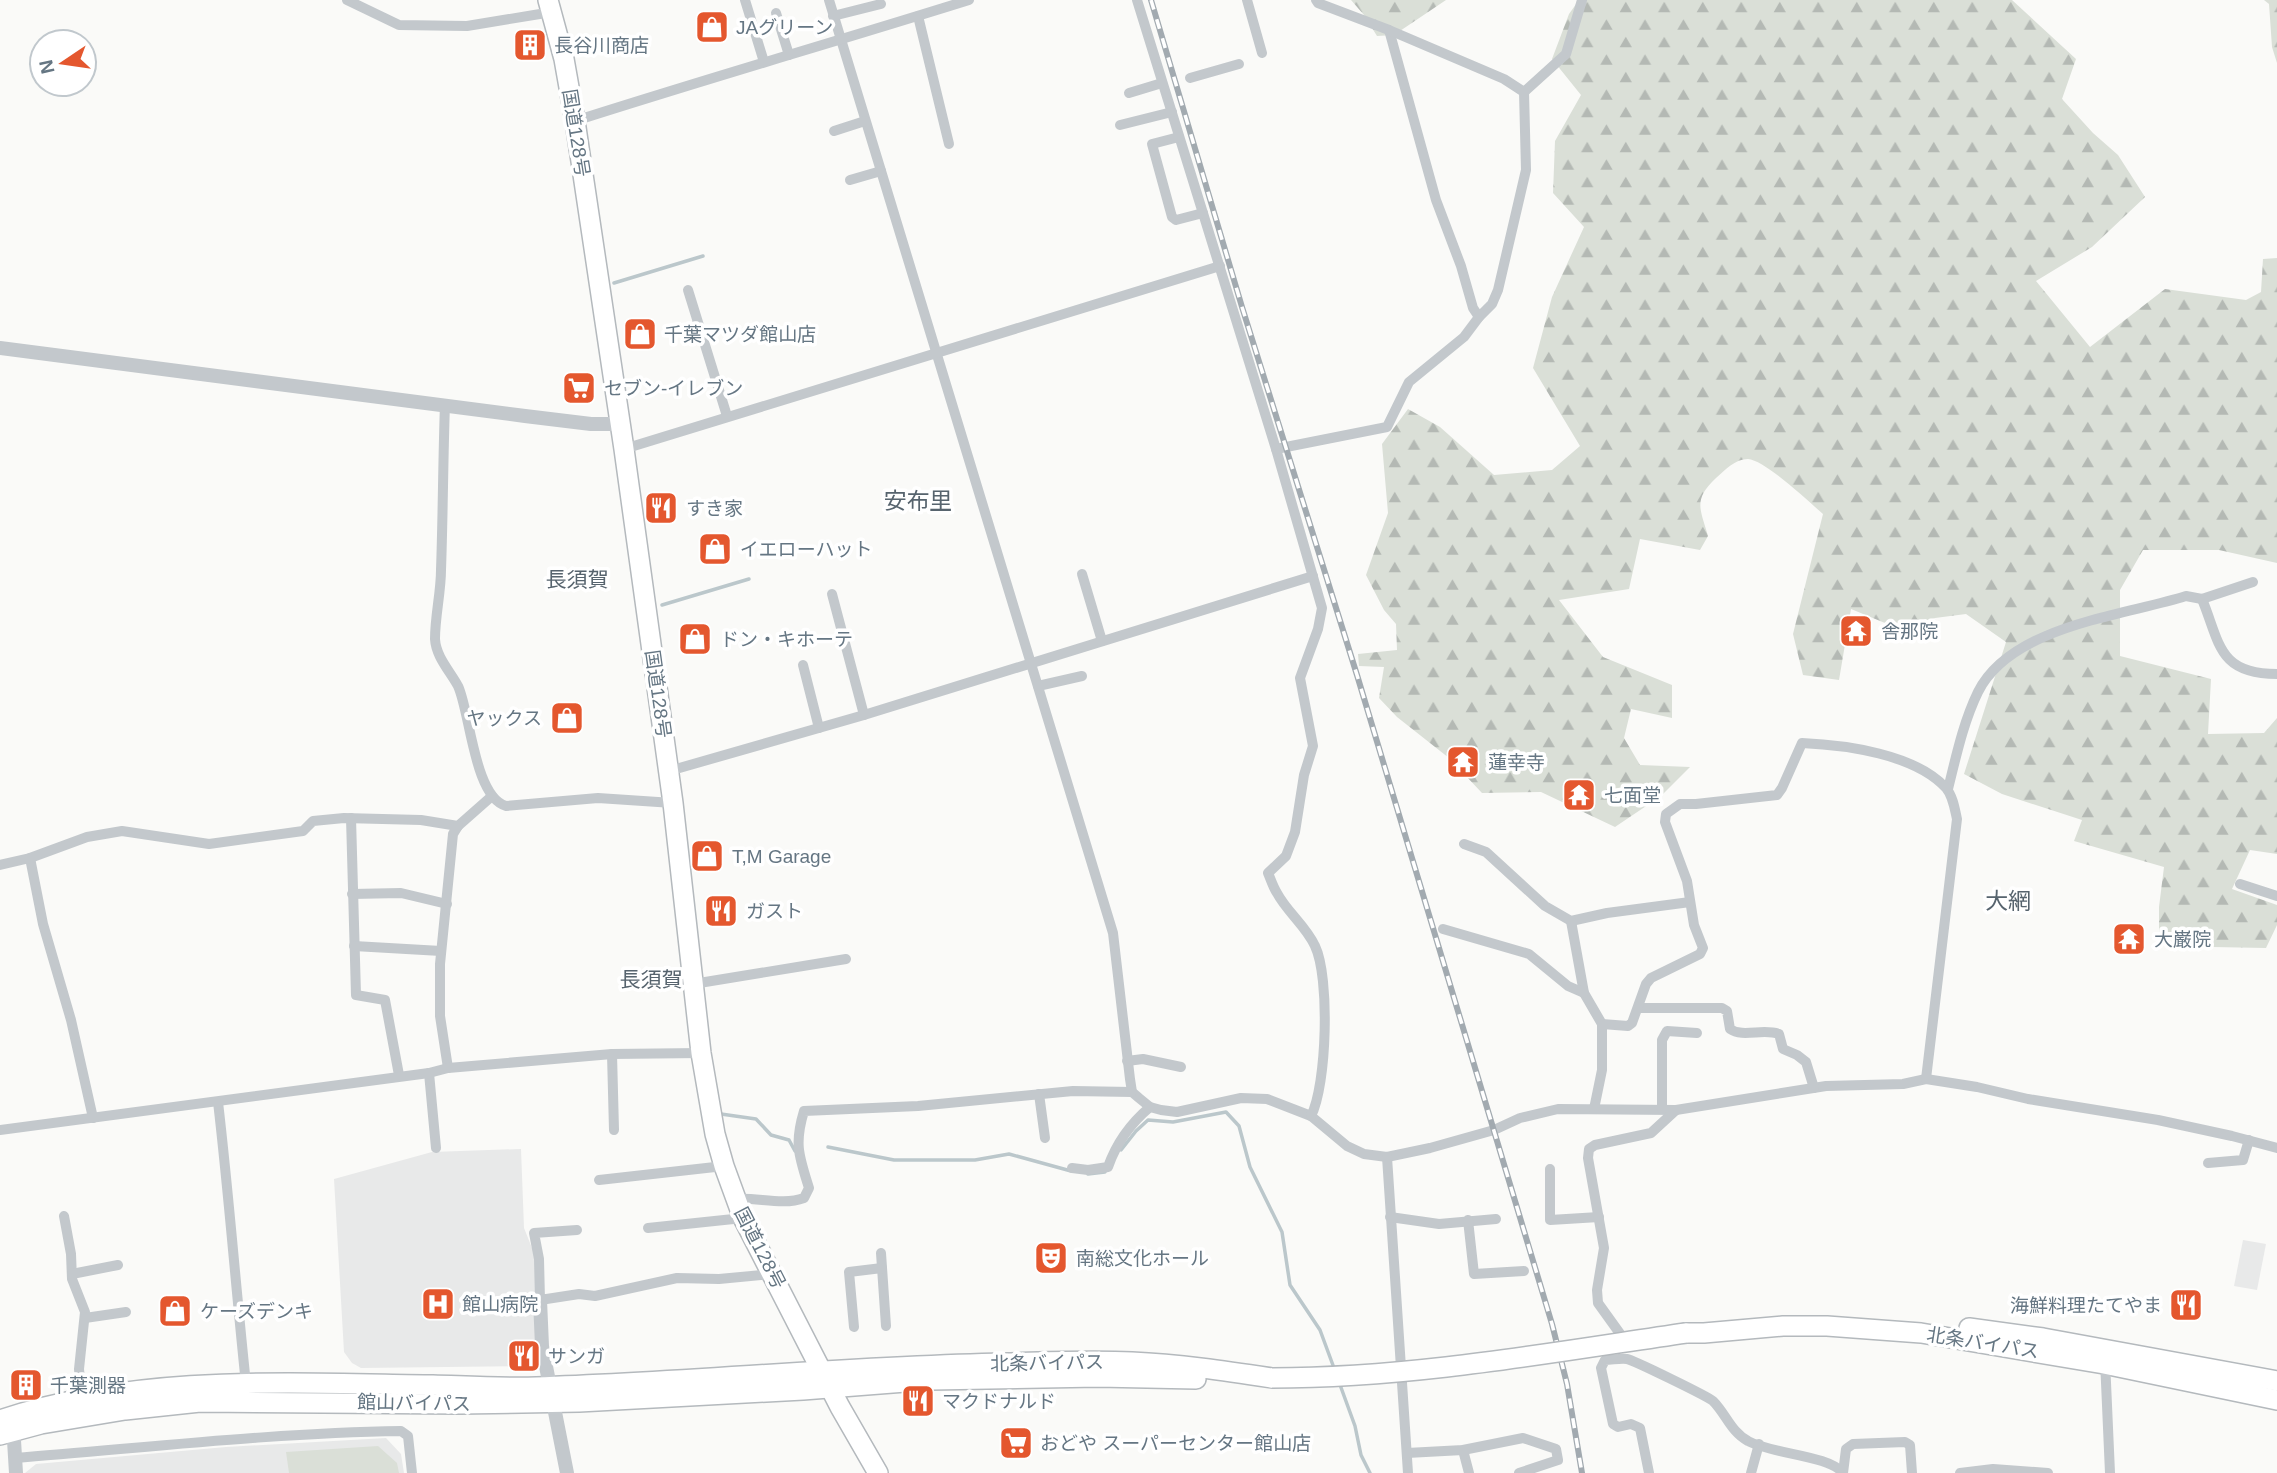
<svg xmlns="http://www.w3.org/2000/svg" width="2277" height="1473" font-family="Helvetica,'Noto Sans JP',sans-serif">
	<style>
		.built { fill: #e8e9e9 }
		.forest { fill: url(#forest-firs) }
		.garden { fill: #dadfd7 }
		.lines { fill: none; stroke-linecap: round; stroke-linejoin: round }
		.stream { stroke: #bbc7cb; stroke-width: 3.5 }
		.trunk-casing { stroke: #b4b9bd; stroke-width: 22 }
		.minor { stroke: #c3c8cc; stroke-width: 10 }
		.tertiary { stroke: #c3c8cc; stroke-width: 14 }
		.trunk { stroke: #fff; stroke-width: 19 }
		.rail-casing { stroke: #a2aab0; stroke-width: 6 }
		.rail { stroke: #fff; stroke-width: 3.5; stroke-dasharray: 10; stroke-linecap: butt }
		.trunk-bridge-casing { stroke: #b4b9bd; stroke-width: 22; stroke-linecap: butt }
		.trunk-bridge { stroke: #fff; stroke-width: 19 }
		.labels { text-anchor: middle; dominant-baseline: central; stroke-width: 7; stroke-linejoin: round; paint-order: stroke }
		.poi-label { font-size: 19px; fill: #657683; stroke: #fff; text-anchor: start }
		.street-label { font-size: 19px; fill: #657683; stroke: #fff }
		.neighbourhood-label { font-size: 21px; fill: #57646e; stroke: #fff }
		.quarter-label { font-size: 23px; fill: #57646e; stroke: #fff }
	</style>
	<defs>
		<pattern id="forest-firs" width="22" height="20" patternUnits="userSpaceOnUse" patternTransform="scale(1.75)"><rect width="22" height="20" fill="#dadfd7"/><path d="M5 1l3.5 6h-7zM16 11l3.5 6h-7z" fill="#b4b9b4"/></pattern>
	</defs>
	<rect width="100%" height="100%" fill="#fafaf8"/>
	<g class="built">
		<polygon points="521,1149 524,1228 536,1258 536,1350 530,1366 361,1368 352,1363 344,1352 334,1179 432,1152"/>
		<polygon points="2243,1240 2266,1244 2257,1290 2234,1286"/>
		<polygon points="386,1438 401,1454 404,1473 25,1473 36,1464 226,1447"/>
	</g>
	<g class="forest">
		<polygon points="1351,0 1446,0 1394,35 1377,36 1364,15"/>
		<path d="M1579,0h433l64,59 -14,40 31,34 25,22 27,42 -53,50 -56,34 54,66 75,-58 81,11 15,-8 2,-33 14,-1v305l-58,-13h-76l-23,40v66l91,23 -3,55 56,-1 13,-15v136l-27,-4 -18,39 45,16v20l-11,23 -107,-2v-39l5,-40 -90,-26 8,-21 -80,-26 -38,-20 42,-132 -40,-28 -31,4 -33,12 -51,-21 -12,71 -36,-5 -10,-41 30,-120c-14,-12 -58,-54 -75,-55 -13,0 -23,11 -32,19 -23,22 -16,30 -8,58l-8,14 -60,-11 -11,50 -70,11 44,57 69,28v33l-41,-9 -7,29 16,27 50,2 -29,29 -46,31 -74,-35 -59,1 -33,-35 -52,-41 -18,-19 5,-31 -25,-1 -1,-12 39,-4 -1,-26 -12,-14 -18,-35 22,-62 -6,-69 26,-35 32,18 54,48 58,-5 28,-24 -47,-78 19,-71 32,-70 -31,-34 2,-52 26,-46 -29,-36 17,-45z"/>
		<polygon points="2264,0 2277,0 2277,63 2272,47 2269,4"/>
	</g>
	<polygon class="garden" points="378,1446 397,1463 399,1473 289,1473 286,1452"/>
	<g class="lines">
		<g class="stream">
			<polyline points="614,283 703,256"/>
			<polyline points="662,605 749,579"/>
			<polyline points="721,1114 756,1119 771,1135 789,1140 795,1151"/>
			<polyline points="828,1147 894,1160 975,1160 1009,1154 1071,1171"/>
			<polyline points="1121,1150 1136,1131 1148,1120 1173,1122 1226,1112 1239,1126 1250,1167 1282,1232 1290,1285 1320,1330 1334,1368"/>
			<polyline points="1088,1174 1105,1172"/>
			<polyline points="1339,1382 1355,1426 1361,1455 1370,1473"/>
		</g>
		<defs>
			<g id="trunk">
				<polyline points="548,0 564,59 575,121 624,449 673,803 701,1053 715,1134 724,1166 743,1218 840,1407 878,1473"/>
				<polyline points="1969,1328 2043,1338 2277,1381"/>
				<polyline points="1686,1333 1704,1333 1783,1326 1827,1326 1921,1333 2104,1364 2277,1400"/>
				<path d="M0,1420c138,-46 290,-37 433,-35 34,1 69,3 103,2 156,-5 311,-21 468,-24 42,-1 85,-3 128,-1 47,2 94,9 140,16"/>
				<polyline points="0,1435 41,1424 125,1410 200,1402 460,1404 579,1402 803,1390 931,1380 1098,1377 1196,1379"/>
			</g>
		</defs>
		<use href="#trunk" class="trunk-casing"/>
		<g class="minor">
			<polyline points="347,0 399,25 467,26 552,12"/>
			<polyline points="745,0 764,62"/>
			<polyline points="829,0 1113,933 1130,1079 1132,1092 1139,1098 1150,1107 1161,1110 1177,1112 1241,1098 1267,1099 1311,1116 1347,1146 1364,1154 1387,1157 1430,1148 1494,1130 1520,1118 1558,1109 1676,1110 1826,1086 1903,1084 1926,1079 1977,1087 2028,1099 2158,1120 2232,1136 2277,1148"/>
			<path d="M1137,0l139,449 46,159 -4,21 -18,49 13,68 -9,29 -9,57 -9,24 -18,17c3,7 5,14 9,20 10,19 29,33 38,53 15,31 12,139 -4,170"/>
			<polyline points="1247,0 1262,53"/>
			<polyline points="776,13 789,55"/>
			<polyline points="833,16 881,4"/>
			<polyline points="918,16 949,144"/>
			<polyline points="1389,30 1436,200 1461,266 1473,308 1479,317"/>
			<polyline points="1190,78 1239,64"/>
			<polyline points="1524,92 1566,54 1582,0"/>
			<polyline points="1129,93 1162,83"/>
			<path d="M575,121c131,-42 263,-80 394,-121"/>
			<polyline points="1120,125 1172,112"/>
			<polyline points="834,131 865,121"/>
			<polyline points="1179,137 1152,144 1172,217 1176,220 1203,213"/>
			<polyline points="850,180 881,171"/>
			<polyline points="688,290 727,416"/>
			<path d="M445,404c-2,55 -2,110 -4,166 0,22 -6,46 -6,69 1,18 15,32 23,47 12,25 16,111 48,120l92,-8 75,5"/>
			<polyline points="624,449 1220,266"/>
			<polyline points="1276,449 1387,427 1409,382 1464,337 1479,317 1492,304 1498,290 1526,170 1524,92 1504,79 1389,30 1318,3 1316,0"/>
			<polyline points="1082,574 1102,641"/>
			<polyline points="832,594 864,715"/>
			<path d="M2202,599c18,44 16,75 75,75"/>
			<polyline points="803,665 819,728"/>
			<polyline points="1038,686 1082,676"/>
			<polyline points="669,771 864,715 1313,576"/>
			<path d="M1948,789c8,-32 15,-66 30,-97 33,-66 144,-76 208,-96l16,3 51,-17"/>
			<polyline points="351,818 356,995 385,1000 399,1075"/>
			<polyline points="1464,844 1486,852 1545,906 1571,921 1607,913 1690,902"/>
			<polyline points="30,858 43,924 71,1020 93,1118"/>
			<polyline points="0,865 30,858 87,837 122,831 209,844 303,831 313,821 344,818 421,820 458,826 492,796"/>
			<polyline points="2240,884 2277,896"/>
			<polyline points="352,894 401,893 447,904"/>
			<polyline points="1571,921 1584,993 1602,1024 1602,1070 1594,1109"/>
			<polyline points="1443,929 1529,954 1568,986 1584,993"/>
			<polyline points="354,946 441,951"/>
			<polyline points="693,984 846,959"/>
			<path d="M1639,1008h83l5,3 3,18c13,9 33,-1 49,5l4,15 14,6 9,7 8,26"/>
			<path d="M1602,1024l26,2 4,-3 14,-39 5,-6 49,-24 3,-6 -9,-23 -7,-44 -22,-59 1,-8 14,-10h16l81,-9 5,-7 20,-45c44,2 113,11 144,45 7,8 9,22 11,31l-31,260"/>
			<polyline points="612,1054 614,1130"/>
			<polyline points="1127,1061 1143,1059 1181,1067"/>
			<polyline points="448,1068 440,1016 440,964 453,834 458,826"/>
			<polyline points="429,1073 436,1148"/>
			<polyline points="1039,1094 1045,1138"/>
			<path d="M218,1102c11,94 18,188 28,282"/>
			<polyline points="1662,1109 1662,1040 1667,1031 1697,1033"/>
			<polyline points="0,1130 429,1073 448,1068 612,1054 701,1053"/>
			<polyline points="1387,1157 1408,1473"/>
			<polyline points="2208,1163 2243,1160 2249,1140"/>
			<path d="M1072,1168l16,2 20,-3c8,-23 23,-44 42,-60"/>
			<polyline points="1550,1169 1550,1220 1599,1217"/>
			<polyline points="599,1180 724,1166"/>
			<path d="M735,1199c23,-2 47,7 69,-1l5,-10c-10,-32 -15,-44 -5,-77l114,-5 155,-15 59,1"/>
			<polyline points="64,1216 71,1254 72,1279 85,1312 79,1369 82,1400"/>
			<polyline points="1390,1217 1439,1224 1496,1219"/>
			<polyline points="1468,1220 1474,1274 1524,1271"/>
			<polyline points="648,1228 743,1218"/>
			<polyline points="577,1230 534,1233 539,1259 540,1300 579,1294 595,1296 677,1278 719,1279 773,1274"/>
			<polyline points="881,1253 886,1326"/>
			<polyline points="72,1274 118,1265"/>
			<polyline points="85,1318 126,1312"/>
			<polyline points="854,1327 849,1272 882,1268"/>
			<polyline points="1624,1346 1621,1335 1598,1303 1597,1290 1604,1248 1588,1158 1589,1149 1595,1145 1651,1133 1676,1110"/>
			<polyline points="2105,1360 2110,1473"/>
			<polyline points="1463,1450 1469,1473"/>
			<polyline points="1407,1453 1463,1450 1523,1438 1556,1449 1558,1460 1519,1473"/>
			<path d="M15,1458c129,-10 257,-25 386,-27l7,5 4,37"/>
			<path d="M1649,1473l-9,-45 -9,-4 -13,3 -5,-3 -12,-56 4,-8c7,0 15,-2 22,-1 6,1 80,37 86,42 13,13 18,31 35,40 23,13 81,14 95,32"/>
			<polyline points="1751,1473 1759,1444"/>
			<polyline points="1843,1473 1846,1449 1853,1444 1905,1442 1910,1445 1912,1473"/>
			<polyline points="1960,1473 1993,1469 2048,1473"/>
		</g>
		<g class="tertiary">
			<polyline points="0,348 525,416 591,424 620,424"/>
			<polyline points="540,1300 542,1346 567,1473"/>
			<polyline points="13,1424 16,1473"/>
		</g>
		<use href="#trunk" class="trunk"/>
		<defs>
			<polyline id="rail" points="1151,0 1242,307 1357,675 1552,1324 1567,1384 1582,1473"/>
		</defs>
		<use href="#rail" class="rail-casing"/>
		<use href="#rail" class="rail"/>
		<defs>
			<path id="trunk-bridge" d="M1272,1378c139,0 277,-25 414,-45"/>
		</defs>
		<use href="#trunk-bridge" class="trunk-bridge-casing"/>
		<use href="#trunk-bridge" class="trunk-bridge"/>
	</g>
	<defs>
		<symbol id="shop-square" viewBox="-11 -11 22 22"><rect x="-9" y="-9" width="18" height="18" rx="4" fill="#e4572e" stroke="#fff"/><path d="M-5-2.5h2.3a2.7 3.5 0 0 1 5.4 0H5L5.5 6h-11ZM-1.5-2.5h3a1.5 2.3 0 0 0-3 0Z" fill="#fff"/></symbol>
		<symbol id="building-square" viewBox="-11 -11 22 22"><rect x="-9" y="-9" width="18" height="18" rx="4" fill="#e4572e" stroke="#fff"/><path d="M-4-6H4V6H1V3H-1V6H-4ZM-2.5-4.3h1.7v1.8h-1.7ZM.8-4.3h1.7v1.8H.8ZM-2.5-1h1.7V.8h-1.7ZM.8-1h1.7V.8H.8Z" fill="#fff"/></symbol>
		<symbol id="supermarket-square" viewBox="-11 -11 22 22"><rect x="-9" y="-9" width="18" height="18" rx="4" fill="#e4572e" stroke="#fff"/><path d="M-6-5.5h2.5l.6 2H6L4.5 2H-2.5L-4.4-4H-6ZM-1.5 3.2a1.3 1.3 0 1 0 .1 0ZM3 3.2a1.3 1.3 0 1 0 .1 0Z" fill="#fff"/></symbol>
		<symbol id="restaurant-square" viewBox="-11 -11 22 22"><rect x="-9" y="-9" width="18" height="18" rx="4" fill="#e4572e" stroke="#fff"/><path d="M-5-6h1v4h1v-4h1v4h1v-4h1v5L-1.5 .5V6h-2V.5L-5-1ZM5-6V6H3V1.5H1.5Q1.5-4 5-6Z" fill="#fff"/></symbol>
		<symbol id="temple-square" viewBox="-11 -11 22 22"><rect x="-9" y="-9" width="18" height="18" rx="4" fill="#e4572e" stroke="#fff"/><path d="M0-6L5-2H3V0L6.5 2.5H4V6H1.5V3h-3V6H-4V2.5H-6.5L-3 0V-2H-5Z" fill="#fff"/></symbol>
		<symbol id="theatre-square" viewBox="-11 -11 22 22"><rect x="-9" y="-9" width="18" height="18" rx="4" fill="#e4572e" stroke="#fff"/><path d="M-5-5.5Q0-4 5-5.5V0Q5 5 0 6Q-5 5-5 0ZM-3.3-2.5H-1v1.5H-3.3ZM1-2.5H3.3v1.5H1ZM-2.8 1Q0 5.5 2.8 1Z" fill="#fff"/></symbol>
		<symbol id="hospital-square" viewBox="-11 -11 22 22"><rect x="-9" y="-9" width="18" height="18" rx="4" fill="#e4572e" stroke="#fff"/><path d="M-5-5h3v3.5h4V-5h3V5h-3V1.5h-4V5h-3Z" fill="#fff"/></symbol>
	</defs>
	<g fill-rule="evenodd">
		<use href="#shop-square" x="693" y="8" width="38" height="38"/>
		<use href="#building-square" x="511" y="26" width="38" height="38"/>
		<use href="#shop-square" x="621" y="315" width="38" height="38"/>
		<use href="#supermarket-square" x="560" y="369" width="38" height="38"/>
		<use href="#restaurant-square" x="642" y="489" width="38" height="38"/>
		<use href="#shop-square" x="696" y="530" width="38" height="38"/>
		<use href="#temple-square" x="1837" y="612" width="38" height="38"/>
		<use href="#shop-square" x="676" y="620" width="38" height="38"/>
		<use href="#shop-square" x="548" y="699" width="38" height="38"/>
		<use href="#temple-square" x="1444" y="743" width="38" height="38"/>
		<use href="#temple-square" x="1560" y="776" width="38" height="38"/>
		<use href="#shop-square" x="688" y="837" width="38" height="38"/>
		<use href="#restaurant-square" x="702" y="892" width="38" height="38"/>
		<use href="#temple-square" x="2110" y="920" width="38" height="38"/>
		<use href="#theatre-square" x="1032" y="1239" width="38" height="38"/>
		<use href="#hospital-square" x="419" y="1285" width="38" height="38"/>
		<use href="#restaurant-square" x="2167" y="1286" width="38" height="38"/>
		<use href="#shop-square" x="156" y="1292" width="38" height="38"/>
		<use href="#restaurant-square" x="505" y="1337" width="38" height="38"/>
		<use href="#building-square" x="7" y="1366" width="38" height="38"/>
		<use href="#restaurant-square" x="899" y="1382" width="38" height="38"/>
		<use href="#supermarket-square" x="997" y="1424" width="38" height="38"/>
	</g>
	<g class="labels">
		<g class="poi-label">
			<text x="736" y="27">JAグリーン</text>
			<text x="554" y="45">長谷川商店</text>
			<text x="664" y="334">千葉マツダ館山店</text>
			<text x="604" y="388">セブン-イレブン</text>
			<text x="686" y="508">すき家</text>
			<text x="740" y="549">イエローハット</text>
			<text x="1881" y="631">舎那院</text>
			<text x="720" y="639">ドン・キホーテ</text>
			<text x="542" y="718" text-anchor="end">ヤックス</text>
			<text x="1488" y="762">蓮幸寺</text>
			<text x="1604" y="795">七面堂</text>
			<text x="732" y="856">T,M Garage</text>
			<text x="746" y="911">ガスト</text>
			<text x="2154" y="939">大巌院</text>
			<text x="1076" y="1258">南総文化ホール</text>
			<text x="462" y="1304">館山病院</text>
			<text x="2162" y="1305" text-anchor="end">海鮮料理たてやま</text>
			<text x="200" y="1311">ケーズデンキ</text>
			<text x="548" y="1356">サンガ</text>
			<text x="50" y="1385">千葉測器</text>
			<text x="942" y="1401">マクドナルド</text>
			<text x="1040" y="1443">おどや スーパーセンター館山店</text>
		</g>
		<g class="street-label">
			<text transform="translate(576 133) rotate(81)">国道128号</text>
			<text transform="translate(658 694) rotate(82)">国道128号</text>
			<text transform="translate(760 1248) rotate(63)">国道128号</text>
			<text transform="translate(1983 1343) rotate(9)">北条バイパス</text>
			<text transform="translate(1047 1363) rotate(-1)">北条バイパス</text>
			<text transform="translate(414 1403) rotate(1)">館山バイパス</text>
		</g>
		<g class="neighbourhood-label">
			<text x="577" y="579">長須賀</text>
			<text x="651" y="979">長須賀</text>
		</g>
		<g class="quarter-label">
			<text x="918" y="501">安布里</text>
			<text x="2008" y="901">大網</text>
		</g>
	</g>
	<g transform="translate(63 63) rotate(257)"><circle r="33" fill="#ffffff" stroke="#c1c8cd" stroke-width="2"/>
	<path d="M0-5L12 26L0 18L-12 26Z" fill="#e4572e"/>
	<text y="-10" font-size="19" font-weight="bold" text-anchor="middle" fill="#657683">N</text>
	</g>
</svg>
